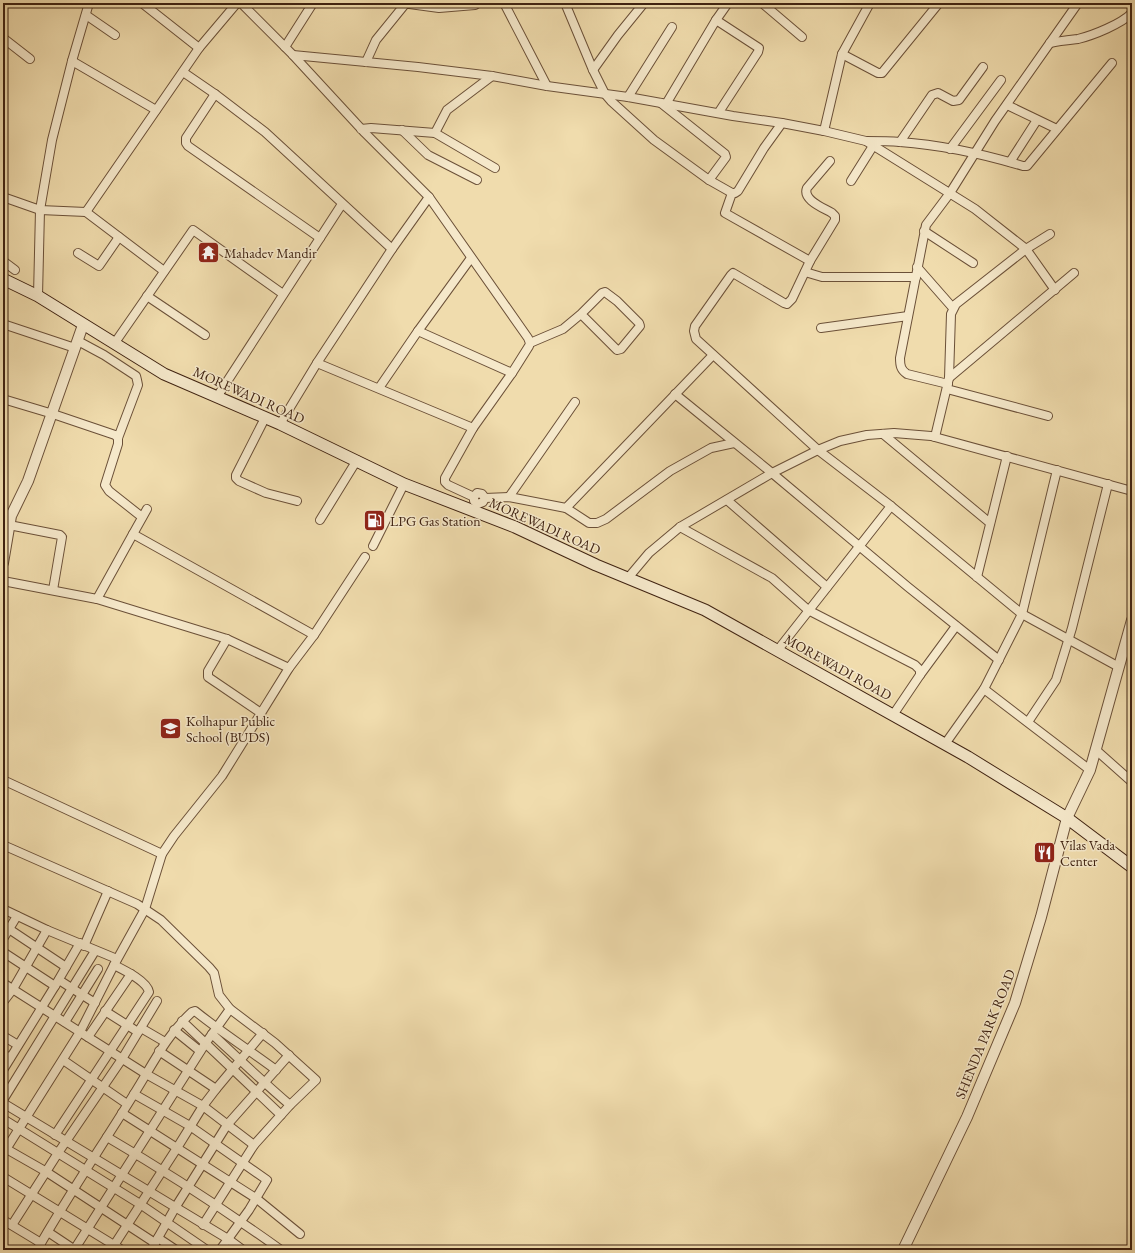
<svg xmlns="http://www.w3.org/2000/svg" width="1135" height="1253" font-family="'EB Garamond',serif">
	<style>
		.lines { fill: none; stroke-linecap: round; stroke-linejoin: round }
		.minor-casing { stroke: #6b5038; stroke-width: 10 }
		.tertiary-casing { stroke: #6b5038; stroke-width: 12 }
		.secondary-casing { stroke: #3f2211; stroke-width: 13 }
		.minor { stroke: #f5e8ca; stroke-width: 8 }
		.tertiary { stroke: #f5e8ca; stroke-width: 10 }
		.secondary { stroke: #f5e8ca; stroke-width: 11 }
		.labels { text-anchor: middle; dominant-baseline: central; stroke-width: 3; stroke-linejoin: round; paint-order: stroke }
		.poi-label { font-size: 14px; fill: #3f2211; stroke: #f5e8ca; text-anchor: start }
		.street-label { font-size: 14px; fill: #3f2211; stroke: #f5e8ca }
	</style>
	<rect width="100%" height="100%" fill="#f0dcad"/>
	<filter id="stains"><feTurbulence type="fractalNoise" baseFrequency=".005" numOctaves="4"/><feColorMatrix values="0 0 0 0 .2 0 0 0 0 .09 0 0 0 0 .02 0 0 0 .5 -.17"/></filter>
	<radialGradient id="worn" r=".72"><stop offset=".6" stop-color="#630" stop-opacity="0"/><stop offset="1" stop-color="#630" stop-opacity=".3"/></radialGradient>
	<g class="lines">
		<defs>
			<g id="minor">
				<polyline points="142,3 199,48"/>
				<polyline points="241,3 293,55 365,133 429,197 528,338 530,343 529,346 512,373 473,428 445,478 445,482 448,485 474,497 477,493 482,494 485,498"/>
				<polyline points="402,3 439,8 475,5 478,3"/>
				<polyline points="504,3 547,86"/>
				<polyline points="565,3 593,70 605,94 611,101 654,140 709,180 732,193 735,193 738,191 764,148 782,123 824,131 866,141 975,209 1026,249 1055,290"/>
				<polyline points="762,3 802,37"/>
				<polyline points="86,15 115,35"/>
				<polyline points="716,20 728,3"/>
				<polyline points="3,38 30,59"/>
				<path d="M1050,43c9,-2 19,-3 28,-4 16,-4 43,-15 54,-26"/>
				<polyline points="285,47 313,3"/>
				<polyline points="842,54 878,73 882,73 939,3"/>
				<polyline points="293,55 418,67 492,76 547,86 628,97 733,116 782,123"/>
				<polyline points="72,61 156,110"/>
				<polyline points="366,62 376,40 406,3"/>
				<polyline points="593,70 618,35 644,3"/>
				<polyline points="183,72 215,94 265,132 392,249"/>
				<polyline points="215,94 186,138 186,143 188,146 320,238"/>
				<polyline points="628,97 672,27"/>
				<polyline points="661,103 725,154 726,157 709,180"/>
				<polyline points="666,104 716,20 759,48 758,52 719,112"/>
				<polyline points="1007,105 1057,129"/>
				<polyline points="361,129 371,128 435,133 495,168"/>
				<polyline points="402,130 428,155 477,180"/>
				<polyline points="824,131 842,54 870,3"/>
				<polyline points="435,133 447,110 492,76"/>
				<path d="M866,141c11,0 23,0 34,1 42,3 83,12 123,24h4l85,-103"/>
				<polyline points="900,142 932,95 938,93 953,101 959,100 983,67"/>
				<polyline points="950,149 1001,80"/>
				<path d="M830,161l-23,27c-5,12 17,20 25,25l3,3v4l-25,41 -18,38 -5,5 -3,-1 -51,-30 -2,2 -36,51 -1,5 2,8 122,111 73,56 131,108 97,53"/>
				<polyline points="1010,162 1037,120"/>
				<polyline points="851,181 873,146"/>
				<polyline points="732,193 725,213 810,261"/>
				<polyline points="3,197 40,210 86,212 199,48 237,3"/>
				<polyline points="86,212 164,271"/>
				<polyline points="924,231 973,263"/>
				<polyline points="78,253 99,266 119,237"/>
				<polyline points="3,261 15,270"/>
				<polyline points="917,267 953,308"/>
				<polyline points="805,272 822,277 916,277"/>
				<polyline points="38,296 40,210 52,140 72,61 89,3"/>
				<polyline points="147,296 205,335"/>
				<polyline points="3,324 75,348"/>
				<polyline points="821,328 908,316"/>
				<polyline points="418,331 512,373"/>
				<polyline points="78,341 104,355 136,376 137,380 138,385 118,438 118,444 105,485 109,491 142,517"/>
				<polyline points="530,343 563,329 581,314 602,293 605,292 617,301 639,323 640,326 621,349 617,350 581,314"/>
				<polyline points="114,344 193,230 283,294"/>
				<polyline points="317,363 473,428"/>
				<polyline points="949,378 1074,273"/>
				<path d="M948,384l-41,-10c-6,-4 -7,-8 -7,-16l26,-133 24,-32 45,-72 83,-118"/>
				<polyline points="379,388 418,331 471,258"/>
				<polyline points="947,389 1048,416"/>
				<polyline points="675,394 772,473 908,587 999,660"/>
				<polyline points="217,397 342,204"/>
				<polyline points="3,399 53,414 115,435 118,438"/>
				<polyline points="265,418 236,475 236,478 239,481 266,493 297,501"/>
				<polyline points="280,424 317,363 392,249 429,197"/>
				<polyline points="883,434 990,523"/>
				<polyline points="935,437 949,378 951,314 956,304 1026,249 1050,234"/>
				<polyline points="474,497 474,501 478,504 483,502 485,498"/>
				<polyline points="509,497 575,402"/>
				<polyline points="485,498 509,497 566,508 713,355"/>
				<polyline points="727,500 827,587"/>
				<polyline points="566,508 589,523 597,523 606,519 670,471 711,448 734,443"/>
				<polyline points="320,520 357,460"/>
				<polyline points="9,525 60,535 62,537 53,590"/>
				<polyline points="680,527 772,578 808,610 915,665 920,670 920,675 893,715"/>
				<polyline points="133,534 147,509"/>
				<polyline points="373,546 404,484"/>
				<polyline points="977,577 1007,456"/>
				<polyline points="628,578 649,553 680,527 772,473 818,450 840,441 867,435 894,433 931,436 1132,491"/>
				<polyline points="3,581 97,599 133,534 314,635"/>
				<polyline points="97,599 227,639 289,668"/>
				<polyline points="227,639 208,671 208,677 261,713"/>
				<polyline points="777,651 891,506"/>
				<polyline points="920,675 956,626"/>
				<polyline points="984,689 1090,770"/>
				<polyline points="1028,722 1056,680 1072,628 1108,484"/>
				<polyline points="945,744 984,689 1022,614 1057,470"/>
				<polyline points="1096,750 1132,782"/>
				<polyline points="3,780 162,854"/>
				<polyline points="3,845 137,904 161,920 209,967 214,973 219,995 230,1009 275,1043 316,1080 290,1105 254,1145 203,1225"/>
				<polyline points="3,909 47,930 117,959"/>
				<polyline points="3,925 66,967"/>
				<polyline points="3,939 17,916"/>
				<polyline points="84,946 108,891"/>
				<polyline points="3,952 55,986"/>
				<polyline points="59,980 95,1003"/>
				<polyline points="3,983 146,1074 203,1106 254,1145"/>
				<polyline points="3,1002 13,989 47,930"/>
				<polyline points="105,1011 138,1032"/>
				<polyline points="182,1021 281,1115"/>
				<polyline points="65,1022 98,969"/>
				<polyline points="141,1028 165,1042"/>
				<polyline points="174,1030 200,1051"/>
				<path d="M212,1034c26,24 51,48 78,71"/>
				<polyline points="3,1036 18,1045"/>
				<polyline points="88,1037 131,974"/>
				<polyline points="159,1051 216,1089"/>
				<polyline points="3,1054 10,1058"/>
				<polyline points="63,1060 127,1104"/>
				<polyline points="3,1070 55,986 80,943"/>
				<polyline points="134,1094 190,1126 267,1180 249,1210 220,1250"/>
				<polyline points="3,1100 95,951"/>
				<polyline points="3,1103 228,1239 243,1250"/>
				<polyline points="122,1113 257,1199 300,1234"/>
				<polyline points="3,1119 140,1204 207,1250"/>
				<path d="M55,1135l94,-143c-2,-11 -25,-22 -35,-27"/>
				<path d="M107,1137c60,35 118,73 174,113"/>
				<polyline points="3,1147 45,1171 155,1243"/>
				<polyline points="3,1154 80,1032 114,965 145,909 162,854 174,836 222,776 289,668 314,635 365,557"/>
				<polyline points="3,1177 122,1250"/>
				<polyline points="3,1220 41,1243"/>
				<polyline points="12,1225 58,1153 122,1059 157,1001"/>
				<polyline points="48,1232 75,1250"/>
				<polyline points="158,1238 176,1250"/>
				<path d="M37,1250c30,-53 65,-104 97,-156 19,-30 31,-57 58,-82l3,-1c26,21 54,39 81,59"/>
				<polyline points="74,1250 205,1044 230,1009"/>
				<polyline points="111,1250 177,1148 203,1106 216,1089 263,1033"/>
				<polyline points="151,1250 175,1208 227,1125 289,1055"/>
			</g>
			<g id="tertiary">
				<polyline points="3,563 11,516 28,481 83,325"/>
				<polyline points="903,1250 967,1117 1015,1003 1041,917 1067,818 1090,770 1132,620"/>
			</g>
			<polyline id="secondary" points="3,279 38,296 164,374 280,424 404,484 515,527 596,565 705,610 968,757 1067,818 1132,867"/>
		</defs>
		<use href="#minor" class="minor-casing"/>
		<use href="#tertiary" class="tertiary-casing"/>
		<use href="#secondary" class="secondary-casing"/>
		<use href="#minor" class="minor"/>
		<use href="#tertiary" class="tertiary"/>
		<use href="#secondary" class="secondary"/>
	</g>
	<defs>
		<symbol id="temple-square" viewBox="-11 -11 22 22"><rect x="-9" y="-9" width="18" height="18" rx="4" fill="#8f2418" stroke="#f5e8ca"/><path d="M0-6L5-2H3V0L6.5 2.5H4V6H1.5V3h-3V6H-4V2.5H-6.5L-3 0V-2H-5Z" fill="#fff"/></symbol>
		<symbol id="fuel-square" viewBox="-11 -11 22 22"><rect x="-9" y="-9" width="18" height="18" rx="4" fill="#8f2418" stroke="#f5e8ca"/><path d="M-5.5-6h7V0h2V4h1.3V-2.5L3-4.5l.8-.8L6-3V5H2.5V1h-1V6h-7ZM-4.2-4.7v3.2H.2V-4.7Z" fill="#fff"/></symbol>
		<symbol id="university-square" viewBox="-11 -11 22 22"><rect x="-9" y="-9" width="18" height="18" rx="4" fill="#8f2418" stroke="#f5e8ca"/><path d="M0-5L7-2L0 1L-7-2ZM-4 1L0 2.5L4 1V4Q0 6-4 4Z" fill="#fff"/></symbol>
		<symbol id="restaurant-square" viewBox="-11 -11 22 22"><rect x="-9" y="-9" width="18" height="18" rx="4" fill="#8f2418" stroke="#f5e8ca"/><path d="M-5-6h1v4h1v-4h1v4h1v-4h1v5L-1.5 .5V6h-2V.5L-5-1ZM5-6V6H3V1.5H1.5Q1.5-4 5-6Z" fill="#fff"/></symbol>
	</defs>
	<g fill-rule="evenodd">
		<use href="#temple-square" x="196" y="240" width="25" height="25"/>
		<use href="#fuel-square" x="362" y="508" width="25" height="25"/>
		<use href="#university-square" x="158" y="716" width="25" height="25"/>
		<use href="#restaurant-square" x="1032" y="840" width="25" height="25"/>
	</g>
	<g class="labels">
		<g class="poi-label">
			<text x="224" y="253">Mahadev Mandir</text>
			<text x="390" y="521">LPG Gas Station</text>
			<text x="186" y="721">Kolhapur Public<tspan x="186" dy="16">School (BUDS)</tspan></text>
			<text x="1060" y="845">Vilas Vada<tspan x="1060" dy="16">Center</tspan></text>
		</g>
		<g class="street-label">
			<text transform="translate(249 395) rotate(24)">MOREWADI ROAD</text>
			<text transform="translate(545 526) rotate(24)">MOREWADI ROAD</text>
			<text transform="translate(838 667) rotate(29)">MOREWADI ROAD</text>
			<text transform="translate(985 1034) rotate(-68)">SHENDA PARK ROAD</text>
		</g>
	</g>
	<rect width="1135" height="1253" fill="none" stroke="#f0dcad" stroke-width="16"/>
	<rect x="4" y="4" width="1127" height="1245" fill="none" stroke="#3f2211" stroke-width="2"/>
	<rect x="8" y="8" width="1119" height="1237" fill="none" stroke="#3f2211"/>
	<rect width="100%" height="100%" filter="url(#stains)"/>
	<rect width="100%" height="100%" fill="url(#worn)"/>
</svg>
